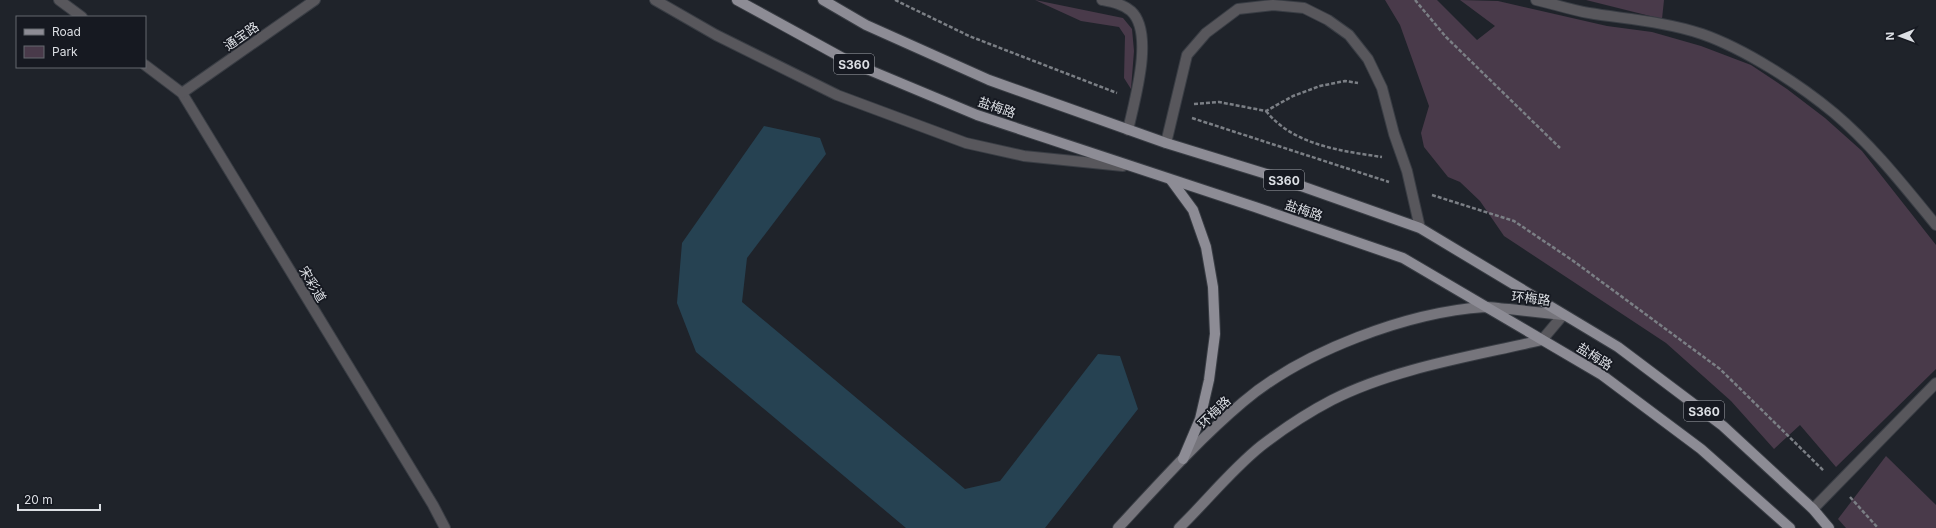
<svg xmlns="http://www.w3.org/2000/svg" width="1936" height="528" font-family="Inter,'Noto Sans SC',sans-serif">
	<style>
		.green { fill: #493a4a }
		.building { fill: #264252 }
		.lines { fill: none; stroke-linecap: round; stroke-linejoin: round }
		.service-casing { stroke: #393d44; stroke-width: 12 }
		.pedestrian-casing { stroke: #393d44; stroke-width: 12 }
		.minor-casing { stroke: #393d44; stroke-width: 12 }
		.tertiary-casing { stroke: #393d44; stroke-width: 12 }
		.secondary-casing { stroke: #393d44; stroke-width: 12 }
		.primary-casing { stroke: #393d44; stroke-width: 12 }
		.path { stroke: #7b7f85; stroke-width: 2.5; stroke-dasharray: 4 2; stroke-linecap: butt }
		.service { stroke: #58575c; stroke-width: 10 }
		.pedestrian { stroke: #58575c; stroke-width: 10 }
		.minor { stroke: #58575c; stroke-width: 10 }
		.tertiary { stroke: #58575c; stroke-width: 10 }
		.secondary { stroke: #76757c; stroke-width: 10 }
		.primary { stroke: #8d8c95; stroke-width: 10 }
		.labels { text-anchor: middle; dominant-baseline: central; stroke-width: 3.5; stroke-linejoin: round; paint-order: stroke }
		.shield { fill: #161921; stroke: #a1a4aa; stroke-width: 1 }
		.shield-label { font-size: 12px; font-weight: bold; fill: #dcdfe4 }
		.street-label { font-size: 13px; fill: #dcdfe4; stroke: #161921 }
	</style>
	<rect width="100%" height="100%" fill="#1f232a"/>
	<g class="green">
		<polygon points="1035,0 1123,18 1132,29 1134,51 1131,89 1124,78 1125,36 1119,27 1081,21"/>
		<polygon points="1385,0 1437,0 1477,40 1495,26 1460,0 1498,1 1607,26 1652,32 1701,46 1751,65 1787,89 1825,118 1862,151 1936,245 1936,369 1836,467 1800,425 1774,449 1731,401 1666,343 1504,236 1480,201 1460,182 1448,177 1424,147 1421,133 1429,106 1400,25"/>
		<polygon points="1586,0 1664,0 1662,19"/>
		<polygon points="1886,456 1936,505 1936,528 1846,528 1838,519"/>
	</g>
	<polygon class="building" points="764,126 820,138 826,154 747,258 742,302 965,489 1000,481 1098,354 1120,356 1138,409 1045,528 906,528 696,352 677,303 682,243"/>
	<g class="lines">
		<defs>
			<g id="service">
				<path d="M1102,0c10,2 21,4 29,11 24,22 3,91 -3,119"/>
				<polyline points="1813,509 1936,383"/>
			</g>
			<g id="pedestrian">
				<path d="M1536,0c18,4 35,10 53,13 37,6 78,9 113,21 43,15 97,50 132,79 38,32 70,73 102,112"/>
				<polyline points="1166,143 1187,55 1206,33 1238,9 1273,5 1304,8 1328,20 1349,35 1368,59 1382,88 1394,134 1407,171 1420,228"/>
			</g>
			<g id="minor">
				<polyline points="59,0 82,17"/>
				<polyline points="655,0 716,35 837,95 966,143 1024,156 1123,166"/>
				<polyline points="145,65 182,93 433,505 445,528"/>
				<polyline points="182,93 315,0"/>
			</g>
			<polyline id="tertiary" points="1542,340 1563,315"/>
			<g id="secondary">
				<path d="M1118,528c40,-43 80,-88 125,-126 60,-51 165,-90 242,-95 8,0 17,2 24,2 18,2 36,4 54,6"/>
				<path d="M1179,528c28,-27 51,-57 82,-82 22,-17 46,-33 71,-46 63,-32 142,-44 210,-60"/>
			</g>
			<g id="primary">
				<polyline points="737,0 850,62 977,115 1255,207 1403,258 1602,375 1701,449 1790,528"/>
				<polyline points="823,0 866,25 989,80 1166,143 1273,176 1420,228 1618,347 1723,426 1813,509 1829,528"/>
				<polyline points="1171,180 1193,210 1206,247 1213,287 1215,334 1209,380 1200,419 1183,459"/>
			</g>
		</defs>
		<use href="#service" class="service-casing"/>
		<use href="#pedestrian" class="pedestrian-casing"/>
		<use href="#minor" class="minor-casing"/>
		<use href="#tertiary" class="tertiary-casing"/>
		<use href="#secondary" class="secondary-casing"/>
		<use href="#primary" class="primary-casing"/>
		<g class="path">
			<polyline points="895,0 969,36 1117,93"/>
			<polyline points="1415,0 1446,37 1560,148"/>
			<polyline points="1194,104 1219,102 1266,111 1293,96 1320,86 1345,81 1358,83"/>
			<path d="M1266,111c27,34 75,40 116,46"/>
			<polyline points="1192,118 1389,182"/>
			<polyline points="1432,195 1514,221 1572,260 1720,369 1824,471"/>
			<polyline points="1850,497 1878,528"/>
		</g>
		<use href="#service" class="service"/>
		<use href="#pedestrian" class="pedestrian"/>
		<use href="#minor" class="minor"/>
		<use href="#tertiary" class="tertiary"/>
		<use href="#secondary" class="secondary"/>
		<use href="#primary" class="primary"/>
	</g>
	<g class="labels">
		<g class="shield">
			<rect x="834" y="54" width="40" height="20" rx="3"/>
			<rect x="1264" y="170" width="40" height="20" rx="3"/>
			<rect x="1684" y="401" width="40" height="20" rx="3"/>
		</g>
		<g class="shield-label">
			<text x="854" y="64">S360</text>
			<text x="1284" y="180">S360</text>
			<text x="1704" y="411">S360</text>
		</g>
		<g class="street-label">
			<text transform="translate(241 36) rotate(-35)">通宝路</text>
			<text transform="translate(997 107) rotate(19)">盐梅路</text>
			<text transform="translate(1304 210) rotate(19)">盐梅路</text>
			<text transform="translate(313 284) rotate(59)">宋彩道</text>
			<text transform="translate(1531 298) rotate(6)">环梅路</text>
			<text transform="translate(1595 356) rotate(32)">盐梅路</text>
			<text transform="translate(1214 412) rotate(-44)">环梅路</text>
		</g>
	</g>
	<rect x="16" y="16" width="130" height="52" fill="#161921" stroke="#65686f"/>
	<rect x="24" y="29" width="20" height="6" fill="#8d8c95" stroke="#65686f"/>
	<text x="52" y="36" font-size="12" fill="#dcdfe4">Road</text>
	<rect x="24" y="46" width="20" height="12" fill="#493a4a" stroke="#65686f"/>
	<text x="52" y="56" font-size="12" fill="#dcdfe4">Park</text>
	<g transform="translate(1900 36) rotate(269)" stroke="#161921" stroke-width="3" paint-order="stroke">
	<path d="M0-3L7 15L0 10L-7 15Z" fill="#dcdfe4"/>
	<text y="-6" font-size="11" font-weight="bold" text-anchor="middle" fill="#dcdfe4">N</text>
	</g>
	<path d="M18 504v6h82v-6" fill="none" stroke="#dcdfe4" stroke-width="2"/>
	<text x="24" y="504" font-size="12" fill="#dcdfe4" stroke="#161921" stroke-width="3" paint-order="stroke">20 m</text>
</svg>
